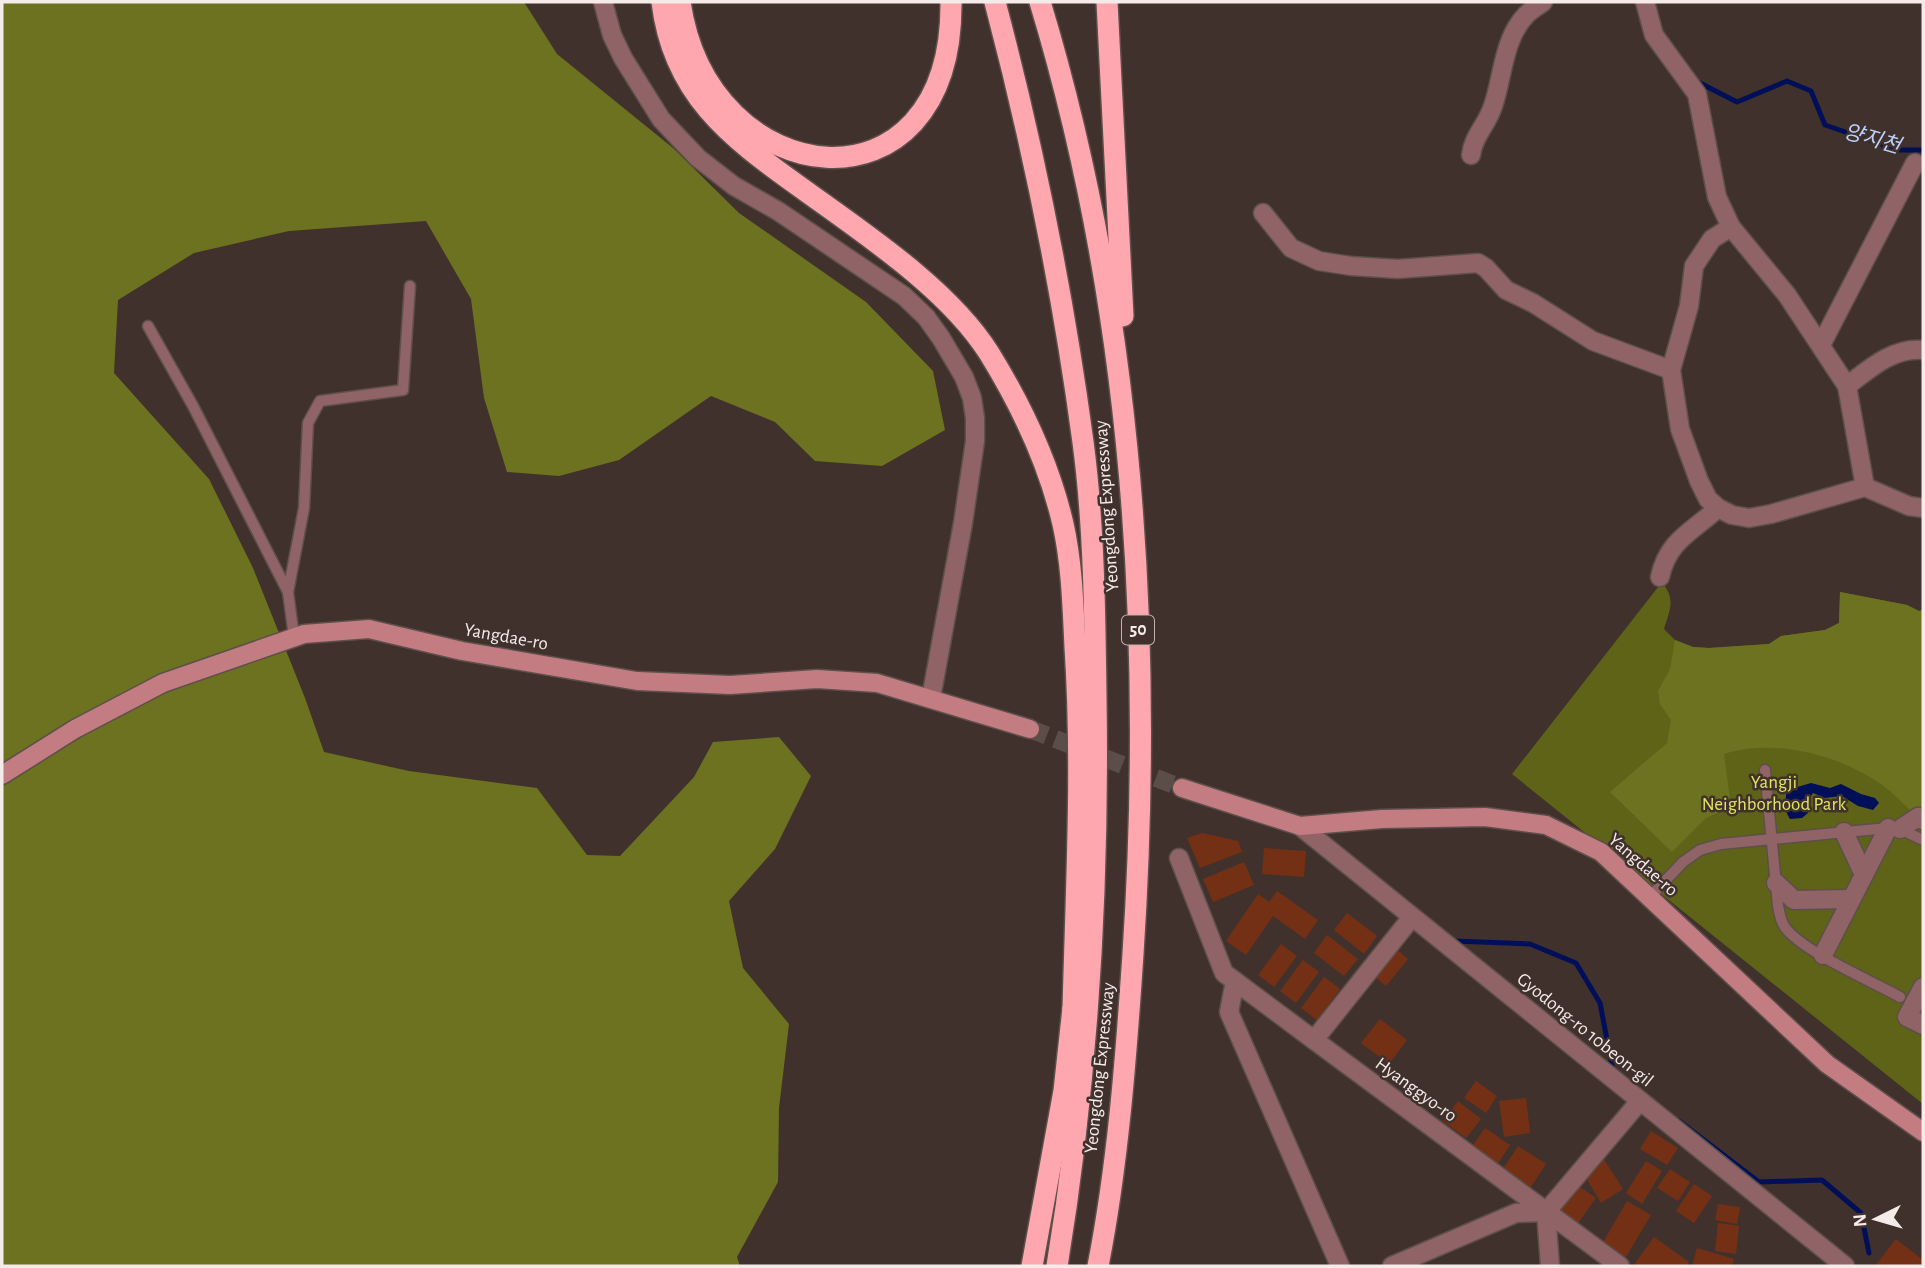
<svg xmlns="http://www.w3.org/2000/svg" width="1925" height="1268" font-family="'Alegreya Sans','Noto Sans KR',sans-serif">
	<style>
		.green { fill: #5f6317 }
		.forest { fill: #6d7220 }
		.water { fill: #000f58 }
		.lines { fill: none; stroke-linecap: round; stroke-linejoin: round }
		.stream { stroke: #000f58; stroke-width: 5 }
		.building { fill: #743014 }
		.secondary-tunnel { stroke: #5b4d48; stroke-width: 18; stroke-dasharray: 18 9; stroke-linecap: butt }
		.lane-casing { stroke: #5d4f4a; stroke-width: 13 }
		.street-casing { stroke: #5d4f4a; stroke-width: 21 }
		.secondary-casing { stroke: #5d4f4a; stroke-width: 21 }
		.highway-casing { stroke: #5d4f4a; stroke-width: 24 }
		.lane { stroke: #906367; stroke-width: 10 }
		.street { stroke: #906367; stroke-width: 18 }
		.secondary { stroke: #c27c82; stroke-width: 18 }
		.highway { stroke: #fea7af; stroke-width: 21 }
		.labels { text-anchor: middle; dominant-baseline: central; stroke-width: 5; stroke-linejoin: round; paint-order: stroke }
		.shield { fill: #40312c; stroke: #bfb3b0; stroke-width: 2 }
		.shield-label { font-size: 18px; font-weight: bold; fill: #f5ebe8 }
		.street-label { font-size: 19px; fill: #f5ebe8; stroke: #40312c }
		.park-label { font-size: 19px; fill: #dee75e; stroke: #40312c }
		.water-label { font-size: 21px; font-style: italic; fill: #bcd2fc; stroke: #40312c }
	</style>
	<rect width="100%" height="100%" fill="#40312c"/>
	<path class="green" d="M1662,582c14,18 8,27 2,47l11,11 18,7 16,1 60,-4 12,-8 44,-6 14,-7 1,-31 67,13 12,6 4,-1v494l-411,-330z"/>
	<g class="forest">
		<polygon points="2,2 524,2 557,54 673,148 739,213 866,302 933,371 945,430 882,466 815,461 775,422 711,396 619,460 559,476 507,472 484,398 471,299 426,221 289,231 194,253 118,300 114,373 209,479 253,568 305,698 324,752 409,771 537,788 587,855 620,856 694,777 713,742 779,737 811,776 775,849 729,901 743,968 789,1024 779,1108 778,1182 737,1257 740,1266 2,1266"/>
		<path d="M1840,592l67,13 12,6 4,-1v205l-5,2c-13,-11 -26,-26 -40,-35 -43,-28 -106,-44 -154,-28l7,53 -25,11 -34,34 -62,-60 57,-49 4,-23 -11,-16 -2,-13 12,-22 5,-29 18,7 16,1 60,-4 12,-8 44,-6 14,-7z"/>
	</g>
	<path class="water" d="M1811,783l19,5 11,-4 20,10 14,4 4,5 -6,7 -15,-4 -16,-10 -17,2 -12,-5 -4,6 -1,14 -6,5 -12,1c-6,-8 -5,-20 -3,-29z"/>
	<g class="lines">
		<g class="stream">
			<polyline points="1694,80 1737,102 1787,81 1811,91 1825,125 1898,150 1923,150"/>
			<polyline points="1454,941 1530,944 1576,963 1600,1003 1613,1071"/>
			<polyline points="1679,1121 1759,1182 1822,1180 1861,1213 1869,1253"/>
		</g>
	</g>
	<g class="building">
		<polygon points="1202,833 1238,841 1242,852 1200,868 1187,838"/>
		<polygon points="1264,848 1306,851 1304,877 1262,874"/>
		<polygon points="1244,862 1254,885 1213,902 1203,879"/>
		<polygon points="1277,891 1318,920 1305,939 1273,916 1246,955 1226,941 1258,894 1269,902"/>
		<polygon points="1347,913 1377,936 1364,954 1334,930"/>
		<polygon points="1327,935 1358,959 1344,976 1314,953"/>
		<polygon points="1281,944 1297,956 1274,987 1258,975"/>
		<polygon points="1394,947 1408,959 1386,986 1372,974"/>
		<polygon points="1303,960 1319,972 1296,1003 1280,991"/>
		<polygon points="1324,977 1340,989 1317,1020 1301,1008"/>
		<polygon points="1380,1019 1407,1040 1389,1064 1361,1043"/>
		<polygon points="1476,1081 1497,1096 1486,1113 1464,1098"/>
		<polygon points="1526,1098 1530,1133 1504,1137 1499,1101"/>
		<polygon points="1458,1101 1481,1119 1466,1138 1443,1121"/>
		<polygon points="1485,1128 1510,1145 1497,1165 1471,1148"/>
		<polygon points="1651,1131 1678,1148 1667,1165 1640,1149"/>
		<polygon points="1518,1146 1546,1164 1531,1187 1503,1169"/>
		<polygon points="1603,1158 1623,1189 1601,1203 1582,1171"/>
		<polygon points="1646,1161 1662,1171 1642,1204 1626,1193"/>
		<polygon points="1670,1169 1690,1182 1678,1201 1657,1188"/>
		<polygon points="1694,1184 1712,1196 1694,1223 1676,1211"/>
		<polygon points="1577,1185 1596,1198 1578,1223 1559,1210"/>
		<polygon points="1627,1201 1651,1215 1626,1257 1602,1244"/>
		<polygon points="1718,1204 1740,1207 1737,1224 1715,1220"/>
		<polygon points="1718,1223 1739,1226 1736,1254 1715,1251"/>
		<polygon points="1654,1237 1689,1262 1686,1266 1633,1266"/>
		<polygon points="1896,1239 1923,1260 1923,1266 1875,1266"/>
		<polygon points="1697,1248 1734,1259 1732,1266 1692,1266"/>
	</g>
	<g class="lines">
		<polyline class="secondary-tunnel" points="1030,729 1182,788"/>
		<defs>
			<g id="lane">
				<polyline points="148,326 193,406 288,592 294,637"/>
				<polyline points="288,592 304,508 308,423 320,401 403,390 410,286"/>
				<path d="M1765,770l13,136c2,9 3,18 10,25 21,23 83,50 112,66"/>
				<polyline points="1649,898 1683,862 1700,850 1721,844 1888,828 1900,829 1923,840"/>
			</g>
			<g id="street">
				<polyline points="603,2 612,35 623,58 661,119 677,136 698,158 734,186 778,211 904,296 926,317 941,338 964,377 972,398 975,418 975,441 963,523 931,698"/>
				<polyline points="1645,2 1654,35 1697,94 1717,197 1731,227 1787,295 1847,386 1865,487"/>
				<path d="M1471,155c2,-19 16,-30 22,-49 10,-29 10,-67 33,-91 5,-5 12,-9 17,-13"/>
				<polyline points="1263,213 1291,248 1319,261 1351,266 1398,269 1478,263 1486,268 1506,290 1533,303 1593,341 1671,370"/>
				<polyline points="1731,227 1712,239 1694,266 1689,306 1671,370 1680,429 1699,481 1708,499 1718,508 1732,515 1749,518 1771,514 1865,487 1909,506 1923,508"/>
				<polyline points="1821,345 1915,163"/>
				<path d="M1847,386c22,-17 46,-39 76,-36"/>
				<path d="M1660,577c8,-37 32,-45 58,-69"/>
				<polyline points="1300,826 1845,1266"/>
				<polyline points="1900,829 1918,817 1923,820"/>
				<polyline points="1844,832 1864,875"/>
				<polyline points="1179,858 1224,973 1314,1040"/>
				<polyline points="1776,883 1794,900 1851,899"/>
				<polyline points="1412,917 1314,1040 1620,1266"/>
				<polyline points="1823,955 1888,828"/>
				<polyline points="1235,981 1229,1012 1340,1266"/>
				<polyline points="1923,987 1907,1017 1923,1025"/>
				<polyline points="1392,1266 1516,1213 1546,1212"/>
				<polyline points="1550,1266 1546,1212 1640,1101"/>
			</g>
			<g id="secondary">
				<polyline points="2,775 75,729 163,683 304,634 369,629 462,651 637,681 730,685 817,679 877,683 1030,729"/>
				<polyline points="1182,788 1300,826 1382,819 1485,817 1546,825 1601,852 1827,1064 1923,1132"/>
			</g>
			<g id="highway">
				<path d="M662,2c11,92 68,135 138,185 62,45 148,101 189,166 32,52 60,111 74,171 9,40 10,82 12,123 8,120 1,242 -2,363"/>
				<path d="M680,2c28,193 273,221 271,0"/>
				<path d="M995,2c38,144 68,291 88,440 11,82 12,172 13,256 3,190 -8,380 -39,568"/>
				<path d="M1040,2c93,307 114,633 93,952 -7,104 -15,210 -35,312"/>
				<polyline points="1107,2 1123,316"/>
				<polyline points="1032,1266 1064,1091 1073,1008"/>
			</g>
		</defs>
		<use href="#lane" class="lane-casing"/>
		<use href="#street" class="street-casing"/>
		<use href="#secondary" class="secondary-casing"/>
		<use href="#highway" class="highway-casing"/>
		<use href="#lane" class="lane"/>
		<use href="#street" class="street"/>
		<use href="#secondary" class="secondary"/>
		<use href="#highway" class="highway"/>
	</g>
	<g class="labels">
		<rect class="shield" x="1122" y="615.5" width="32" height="29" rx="5"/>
		<g class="shield-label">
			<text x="1138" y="630">50</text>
		</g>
		<g class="street-label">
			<text transform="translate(1107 506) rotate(-94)">Yeongdong Expressway</text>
			<text transform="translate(506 637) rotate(10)">Yangdae-ro</text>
			<text transform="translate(1643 865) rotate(41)">Yangdae-ro</text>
			<text transform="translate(1585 1030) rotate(39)">Gyodong-ro 10beon-gil</text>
			<text transform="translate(1100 1068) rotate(-84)">Yeongdong Expressway</text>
			<text transform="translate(1416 1090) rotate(36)">Hyanggyo-ro</text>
		</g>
		<g class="park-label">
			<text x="1774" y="782">Yangji<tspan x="1774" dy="22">Neighborhood Park</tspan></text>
		</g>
		<g class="water-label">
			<text transform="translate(1872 139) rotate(16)">양지천</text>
		</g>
	</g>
	<rect width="1925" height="1268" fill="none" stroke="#f5ebe8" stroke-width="7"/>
	<g transform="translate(1876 1219) rotate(265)" stroke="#40312c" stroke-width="5" paint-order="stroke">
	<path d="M0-5L12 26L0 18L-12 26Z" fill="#f5ebe8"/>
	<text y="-10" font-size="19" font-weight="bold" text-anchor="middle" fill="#f5ebe8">N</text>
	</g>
</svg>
